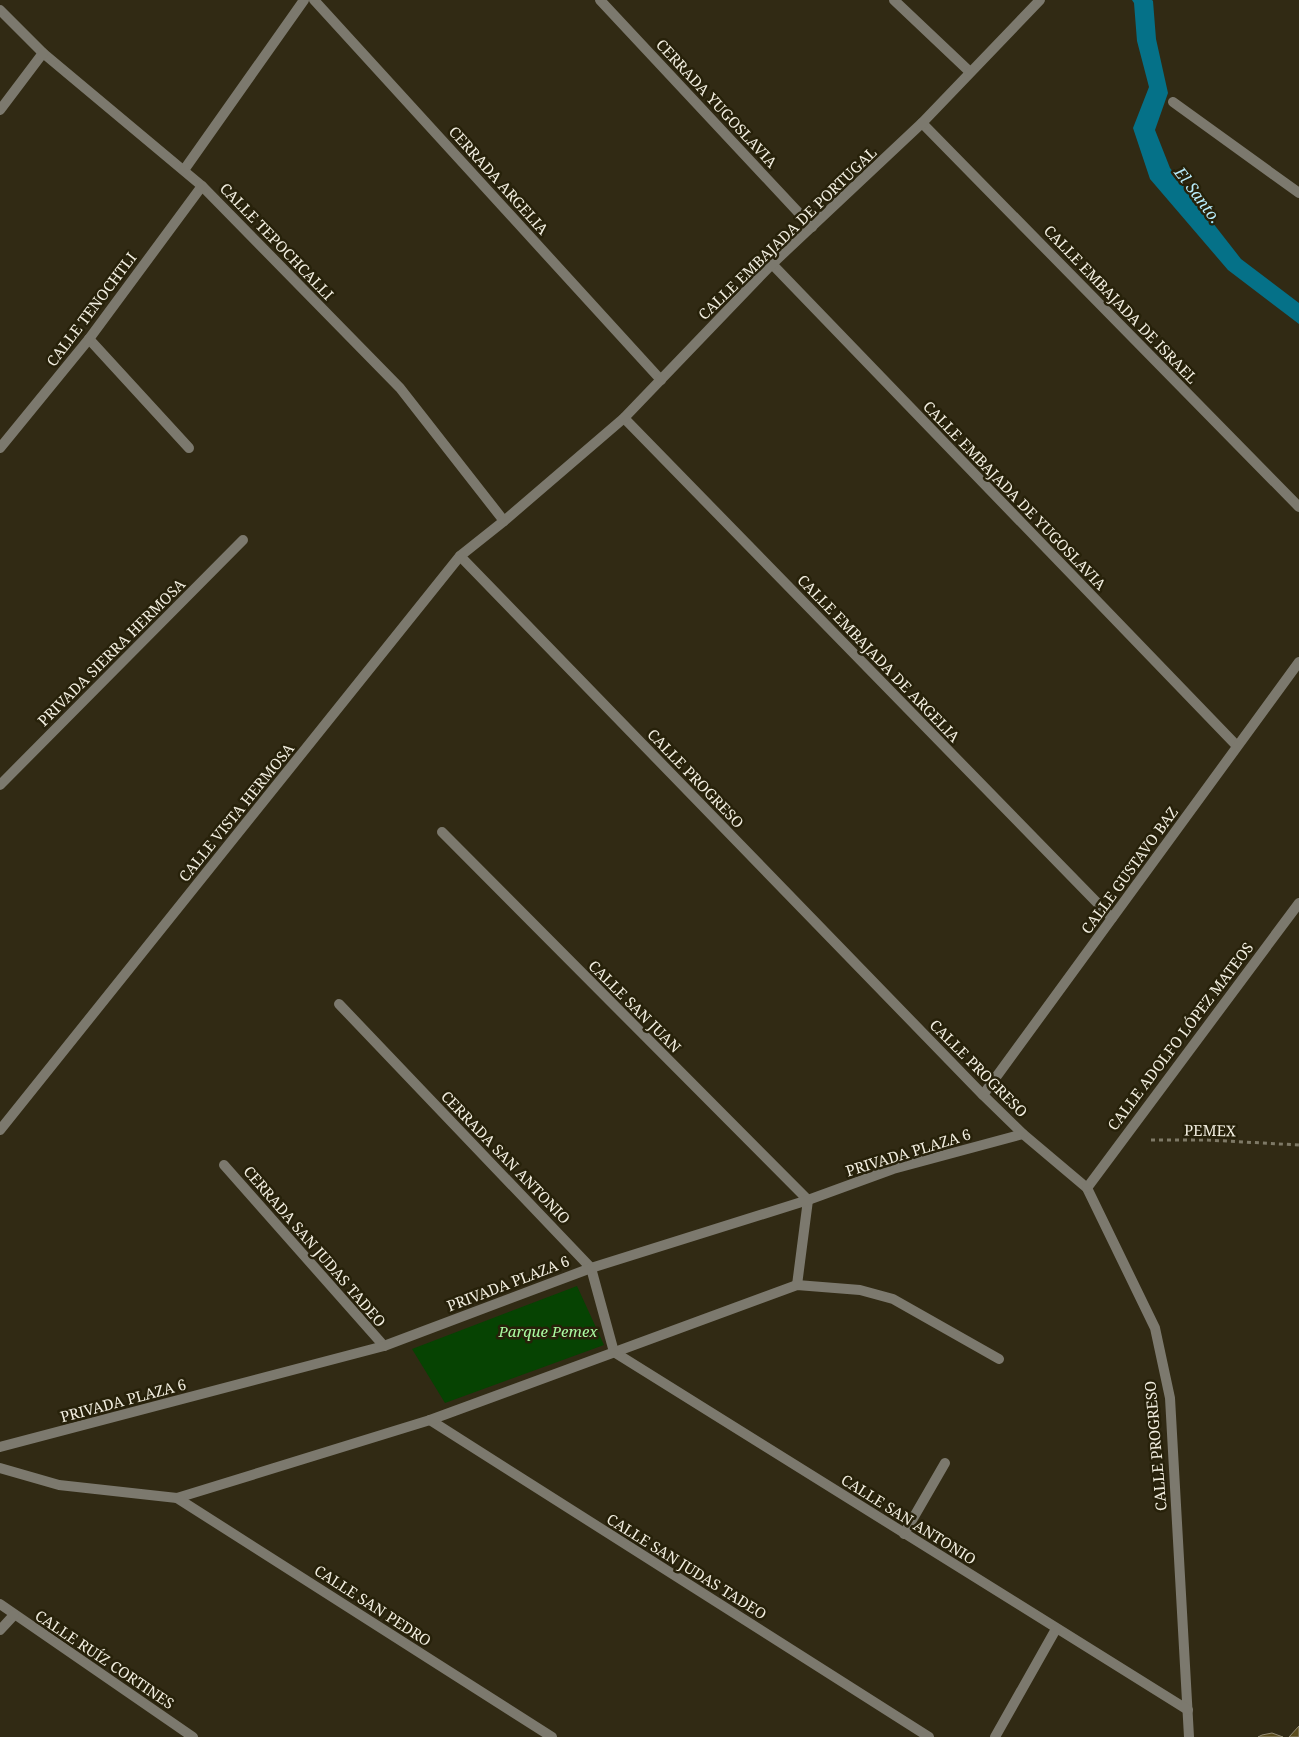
<svg xmlns="http://www.w3.org/2000/svg" width="1299" height="1737" font-family="'Noto Serif',serif">
	<style>
		.green { fill: #064302 }
		.water { fill: #057188 }
		.building { fill: #5a4c1d; stroke: #938b72 }
		.lines { fill: none; stroke-linecap: round; stroke-linejoin: round }
		.path { stroke: #7e7966; stroke-width: 3; stroke-dasharray: 4 4; stroke-linecap: butt }
		.street { stroke: #7c796e; stroke-width: 10 }
		.labels { text-anchor: middle; dominant-baseline: central; stroke-width: 5; stroke-linejoin: round; paint-order: stroke }
		.street-label { font-size: 15px; fill: #f2eee0; stroke: #27210a }
		.park-label { font-size: 15px; font-style: italic; fill: #aafba1; stroke: #27210a }
		.water-label { font-size: 16px; font-style: italic; fill: #b9edfd; stroke: #27210a }
	</style>
	<rect width="100%" height="100%" fill="#312a14"/>
	<polygon class="green" points="577,1286 604,1345 445,1403 412,1349"/>
	<polygon class="water" points="1132,0 1152,0 1153,1 1156,39 1168,93 1155,130 1170,168 1241,259 1299,303 1299,324 1228,270 1150,179 1133,128 1149,87 1137,41 1134,3"/>
	<g class="building">
		<polygon points="1299,1726 1299,1737 1289,1737"/>
		<polygon points="1272,1733 1283,1737 1258,1737 1262,1735"/>
	</g>
	<g class="lines">
		<polyline class="path" points="1151,1140 1207,1140 1299,1145"/>
		<g class="street">
			<polyline points="314,0 661,380"/>
			<polyline points="600,0 812,227"/>
			<polyline points="894,0 970,72"/>
			<polyline points="0,10 43,53 202,186 400,388 504,521"/>
			<polyline points="1173,102 1299,193"/>
			<polyline points="0,110 43,53"/>
			<polyline points="922,123 1299,507"/>
			<polyline points="184,170 304,0"/>
			<polyline points="772,264 1237,746"/>
			<polyline points="89,339 189,448"/>
			<polyline points="624,418 1112,918"/>
			<polyline points="0,448 89,339 202,186"/>
			<polyline points="460,556 983,1095 1023,1134 1087,1188 1155,1328 1170,1398 1189,1737"/>
			<polyline points="0,785 243,540"/>
			<polyline points="442,832 808,1200 797,1285"/>
			<polyline points="339,1004 591,1268 614,1352 1188,1710"/>
			<polyline points="983,1095 1299,662"/>
			<polyline points="0,1130 460,556 504,521 624,418 772,264 922,123 1040,0"/>
			<polyline points="224,1165 384,1346"/>
			<polyline points="1087,1188 1299,903"/>
			<polyline points="430,1420 929,1737"/>
			<polyline points="0,1447 384,1346 591,1268 808,1200 893,1169 1023,1134"/>
			<polyline points="0,1468 59,1485 177,1498 430,1420 797,1285 860,1290 893,1299 999,1359"/>
			<polyline points="177,1498 552,1737"/>
			<polyline points="904,1534 945,1463"/>
			<polyline points="0,1604 193,1737"/>
			<polyline points="0,1630 14,1615"/>
			<polyline points="995,1737 1056,1629"/>
		</g>
	</g>
	<g class="labels">
		<g class="street-label">
			<text transform="translate(717 103) rotate(47)">CERRADA YUGOSLAVIA</text>
			<text transform="translate(499 180) rotate(48)">CERRADA ARGELIA</text>
			<text transform="translate(787 233) rotate(-44)">CALLE EMBAJADA DE PORTUGAL</text>
			<text transform="translate(277 241) rotate(46)">CALLE TEPOCHCALLI</text>
			<text transform="translate(1121 304) rotate(46)">CALLE EMBAJADA DE ISRAEL</text>
			<text transform="translate(91 309) rotate(-53)">CALLE TENOCHTLI</text>
			<text transform="translate(1015 495) rotate(46)">CALLE EMBAJADA DE YUGOSLAVIA</text>
			<text transform="translate(111 652) rotate(-45)">PRIVADA SIERRA HERMOSA</text>
			<text transform="translate(879 658) rotate(46)">CALLE EMBAJADA DE ARGELIA</text>
			<text transform="translate(696 778) rotate(46)">CALLE PROGRESO</text>
			<text transform="translate(236 812) rotate(-51)">CALLE VISTA HERMOSA</text>
			<text transform="translate(1129 870) rotate(-54)">CALLE GUSTAVO BAZ</text>
			<text transform="translate(635 1006) rotate(45)">CALLE SAN JUAN</text>
			<text transform="translate(1180 1036) rotate(-53)">CALLE ADOLFO LÓPEZ MATEOS</text>
			<text transform="translate(979 1068) rotate(45)">CALLE PROGRESO</text>
			<text transform="translate(1210 1130) rotate(1)">PEMEX</text>
			<text transform="translate(908 1152) rotate(-17)">PRIVADA PLAZA 6</text>
			<text transform="translate(506 1157) rotate(46)">CERRADA SAN ANTONIO</text>
			<text transform="translate(315 1246) rotate(49)">CERRADA SAN JUDAS TADEO</text>
			<text transform="translate(508 1283) rotate(-21)">PRIVADA PLAZA 6</text>
			<text transform="translate(123 1400) rotate(-15)">PRIVADA PLAZA 6</text>
			<text transform="translate(1155 1446) rotate(-95)">CALLE PROGRESO</text>
			<text transform="translate(909 1519) rotate(32)">CALLE SAN ANTONIO</text>
			<text transform="translate(687 1566) rotate(32)">CALLE SAN JUDAS TADEO</text>
			<text transform="translate(373 1605) rotate(33)">CALLE SAN PEDRO</text>
			<text transform="translate(105 1659) rotate(34)">CALLE RUÍZ CORTINES</text>
		</g>
		<g class="park-label">
			<text x="548" y="1331">Parque Pemex</text>
		</g>
		<g class="water-label">
			<text transform="translate(1198 195) rotate(53)">El Santo.</text>
		</g>
	</g>
</svg>
